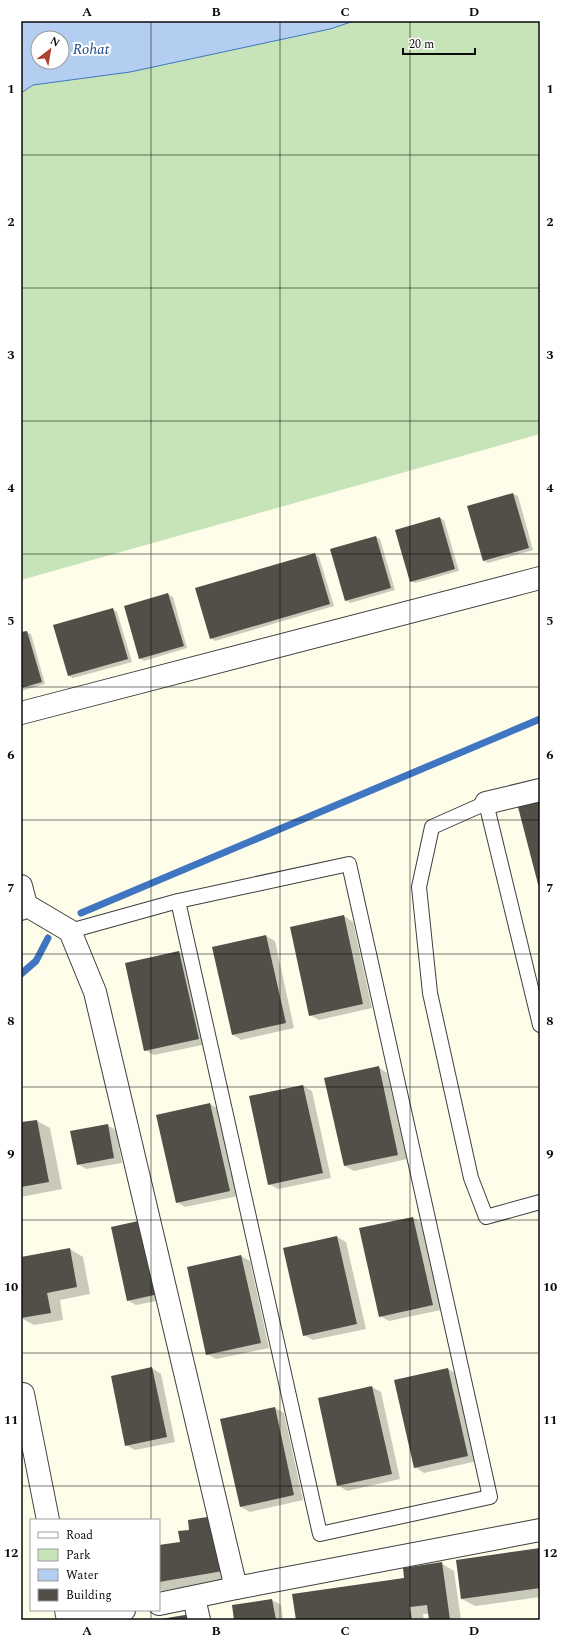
<svg xmlns="http://www.w3.org/2000/svg" width="561" height="1641" font-family="Spectral,serif">
	<style>
		.green { fill: #c6e4b7; fill-rule: evenodd }
		.water { fill: #b3cef0; stroke: #4076c1; fill-rule: evenodd }
		.shadow { fill: #0003 }
		.lines { fill: none; stroke-linecap: round; stroke-linejoin: round }
		.stream { stroke: #4076c1; stroke-width: 7 }
		.building { fill: #524e48 }
		.lane-casing { stroke: #3e3e3e; stroke-width: 16 }
		.street-casing { stroke: #3e3e3e; stroke-width: 24 }
		.lane { stroke: #fff; stroke-width: 14 }
		.street { stroke: #fff; stroke-width: 22 }
		.grid { fill: none; stroke: #0b0b0b; stroke-width: 1; stroke-opacity: 0.55 }
		.labels { text-anchor: middle; dominant-baseline: central; stroke-width: 4; stroke-linejoin: round; paint-order: stroke }
		.water-label { font-size: 15px; font-style: italic; fill: #204a90; stroke: #fff }
		.neatline { fill: none; stroke: #0b0b0b; stroke-width: 1.5 }
		.grid-label { font-size: 13px; text-anchor: middle; font-weight: bold; fill: #0b0b0b }
	</style>
	<rect width="100%" height="100%" fill="#fdfdea"/>
	<path class="green" d="M21,21h519v413l-519,146zM38,38h24v24h-24z"/>
	<path class="water" d="M21,21h333l-24,8 -200,43 -97,13 -12,8zM38,38h24v24h-24z"/>
	<g class="shadow">
		<polygon points="513,494 518,496 533,550 488,563 484,561 468,507"/>
		<polygon points="440,518 444,520 459,571 415,583 411,581"/>
		<polygon points="376,537 380,539 395,590 350,603 346,600"/>
		<polygon points="315,554 319,557 334,606 215,641 211,638"/>
		<polygon points="168,594 173,597 187,648 144,661 140,658"/>
		<polygon points="113,609 117,612 132,662 73,678 69,676 54,626"/>
		<polygon points="26,632 31,634 45,684 21,691 21,633"/>
		<polygon points="344,916 353,922 372,1008 319,1020 310,1015"/>
		<polygon points="266,936 275,941 294,1028 241,1040 232,1034"/>
		<polygon points="179,952 188,957 207,1044 154,1055 145,1050"/>
		<polygon points="378,1067 387,1073 407,1159 354,1171 345,1166"/>
		<polygon points="303,1086 312,1091 331,1178 278,1189 269,1184"/>
		<polygon points="210,1104 219,1109 238,1196 185,1207 177,1202"/>
		<polygon points="37,1121 50,1128 62,1189 21,1197 21,1123"/>
		<polygon points="107,1125 116,1130 122,1163 86,1169 78,1164"/>
		<polygon points="413,1218 422,1223 441,1310 389,1321 380,1316 360,1229"/>
		<polygon points="112,1227 167,1299 136,1305 127,1300"/>
		<polygon points="337,1237 346,1242 366,1329 313,1340 304,1335 285,1249"/>
		<polygon points="70,1249 83,1257 90,1294 60,1300 63,1320 34,1325 21,1318 21,1258"/>
		<polygon points="241,1256 250,1261 269,1348 216,1359 207,1354"/>
		<polygon points="152,1368 161,1374 175,1442 135,1450 126,1445"/>
		<polygon points="448,1369 457,1374 477,1461 424,1473 415,1467"/>
		<polygon points="372,1387 381,1392 400,1479 347,1491 338,1485"/>
		<polygon points="275,1408 284,1413 303,1500 250,1512 241,1507"/>
		<polygon points="181,1542 236,1578 162,1591 159,1589 159,1546"/>
		<polygon points="540,1549 540,1597 475,1606 462,1599"/>
		<polygon points="441,1563 454,1571 461,1620 430,1620 429,1614 423,1614 424,1620 297,1620 405,1579"/>
		<polygon points="272,1600 281,1605 283,1620 235,1620"/>
	</g>
	<g class="lines">
		<g class="stream">
			<polyline points="81,913 540,719"/>
			<polyline points="21,974 36,961 48,938"/>
		</g>
	</g>
	<g class="building">
		<polygon points="513,493 529,548 483,561 467,506"/>
		<polygon points="440,517 455,569 410,582 395,530"/>
		<polygon points="376,536 391,588 345,601 330,549"/>
		<polygon points="315,553 330,604 210,639 195,588"/>
		<polygon points="168,593 184,646 139,659 124,606"/>
		<polygon points="113,608 128,659 68,676 53,625"/>
		<polygon points="27,631 42,682 21,688 21,632"/>
		<polygon points="540,801 540,888 539,888 518,807"/>
		<polygon points="344,915 363,1004 309,1016 290,927"/>
		<polygon points="266,935 286,1023 232,1035 212,947"/>
		<polygon points="179,951 199,1039 144,1051 125,963"/>
		<polygon points="379,1066 398,1155 344,1166 324,1078"/>
		<polygon points="303,1085 323,1173 268,1185 249,1096"/>
		<polygon points="210,1103 230,1191 176,1203 156,1115"/>
		<polygon points="37,1120 49,1182 21,1187 21,1122"/>
		<polygon points="108,1124 114,1158 77,1165 70,1131"/>
		<polygon points="413,1217 433,1305 379,1317 359,1228"/>
		<polygon points="143,1220 159,1294 127,1301 111,1227"/>
		<polygon points="337,1236 357,1324 303,1336 283,1248"/>
		<polygon points="70,1248 77,1287 47,1293 51,1313 21,1318 21,1257"/>
		<polygon points="241,1255 261,1343 206,1355 187,1267"/>
		<polygon points="152,1367 167,1437 125,1446 111,1376"/>
		<polygon points="448,1368 468,1456 414,1468 394,1380"/>
		<polygon points="372,1386 392,1474 337,1486 318,1398"/>
		<polygon points="275,1407 294,1495 240,1507 220,1419"/>
		<polygon points="214,1516 223,1571 159,1582 159,1545 180,1542 178,1531 189,1530 188,1520"/>
		<polygon points="540,1548 540,1588 461,1599 456,1560"/>
		<polygon points="442,1562 450,1620 429,1620 427,1605 410,1607 412,1620 296,1620 292,1594 404,1578 403,1568"/>
		<polygon points="272,1599 276,1620 234,1620 232,1605"/>
		<polygon points="191,1614 192,1620 161,1620 161,1619"/>
	</g>
	<g class="lines">
		<defs>
			<g id="lane">
				<polyline points="70,931 178,901 349,864 490,1497 320,1534 178,901"/>
				<polyline points="540,1025 486,803 432,827 419,887 430,993 471,1178 486,1217 540,1202"/>
			</g>
			<g id="street">
				<polyline points="21,713 540,578"/>
				<polyline points="486,803 540,790"/>
				<polyline points="21,886 26,905 21,909"/>
				<polyline points="26,905 70,931 95,992 236,1588 540,1530"/>
				<polyline points="23,1394 48,1520"/>
				<polyline points="194,1598 199,1620"/>
				<polyline points="159,1604 236,1588"/>
				<polyline points="66,1610 68,1620 124,1610"/>
			</g>
		</defs>
		<use href="#lane" class="lane-casing"/>
		<use href="#street" class="street-casing"/>
		<use href="#lane" class="lane"/>
		<use href="#street" class="street"/>
	</g>
	<path class="grid" d="M151,21v1499M280,21v1599M410,21v1599M21,155h519M21,288h519M21,421h519M21,554h519M21,687h519M21,820h519M21,954h519M21,1087h519M21,1220h519M21,1353h519M21,1486h519M151,1610v10"/>
	<g class="labels">
		<g class="water-label">
			<text x="91" y="49">Rohat</text>
		</g>
	</g>
	<rect width="561" height="1641" fill="none" stroke="#ffffff" stroke-width="44"/>
	<rect x="30" y="1519" width="130" height="92" fill="#ffffff" stroke="#9d9d9d"/>
	<rect x="38" y="1532" width="20" height="6" fill="#ffffff" stroke="#9d9d9d"/>
	<text x="66" y="1539" font-size="12" fill="#0b0b0b">Road</text>
	<rect x="38" y="1549" width="20" height="12" fill="#c6e4b7" stroke="#9d9d9d"/>
	<text x="66" y="1559" font-size="12" fill="#0b0b0b">Park</text>
	<rect x="38" y="1569" width="20" height="12" fill="#b3cef0" stroke="#9d9d9d"/>
	<text x="66" y="1579" font-size="12" fill="#0b0b0b">Water</text>
	<rect x="38" y="1589" width="20" height="12" fill="#524e48" stroke="#9d9d9d"/>
	<text x="66" y="1599" font-size="12" fill="#0b0b0b">Building</text>
	<g transform="translate(50 50) rotate(31)"><circle r="19" fill="#ffffff" stroke="#9d9d9d"/>
	<path d="M0-3L7 15L0 10L-7 15Z" fill="#ae412f"/>
	<text y="-6" font-size="11" font-weight="bold" text-anchor="middle" fill="#0b0b0b">N</text>
	</g>
	<path d="M403 48v6h72v-6" fill="none" stroke="#0b0b0b" stroke-width="2"/>
	<text x="409" y="48" font-size="12" fill="#0b0b0b" stroke="#ffffff" stroke-width="3" paint-order="stroke">20 m</text>
	<rect x="22" y="22" width="517" height="1597" class="neatline"/>
	<g class="grid-label">
		<text x="87" y="16">A</text>
		<text x="216" y="16">B</text>
		<text x="345" y="16">C</text>
		<text x="474" y="16">D</text>
		<text x="11" y="93">1</text>
		<text x="550" y="93">1</text>
		<text x="11" y="226">2</text>
		<text x="550" y="226">2</text>
		<text x="11" y="359">3</text>
		<text x="550" y="359">3</text>
		<text x="11" y="492">4</text>
		<text x="550" y="492">4</text>
		<text x="11" y="625">5</text>
		<text x="550" y="625">5</text>
		<text x="11" y="759">6</text>
		<text x="550" y="759">6</text>
		<text x="11" y="892">7</text>
		<text x="550" y="892">7</text>
		<text x="11" y="1025">8</text>
		<text x="550" y="1025">8</text>
		<text x="11" y="1158">9</text>
		<text x="550" y="1158">9</text>
		<text x="11" y="1291">10</text>
		<text x="550" y="1291">10</text>
		<text x="11" y="1424">11</text>
		<text x="550" y="1424">11</text>
		<text x="11" y="1557">12</text>
		<text x="550" y="1557">12</text>
		<text x="87" y="1635">A</text>
		<text x="216" y="1635">B</text>
		<text x="345" y="1635">C</text>
		<text x="474" y="1635">D</text>
	</g>
</svg>
